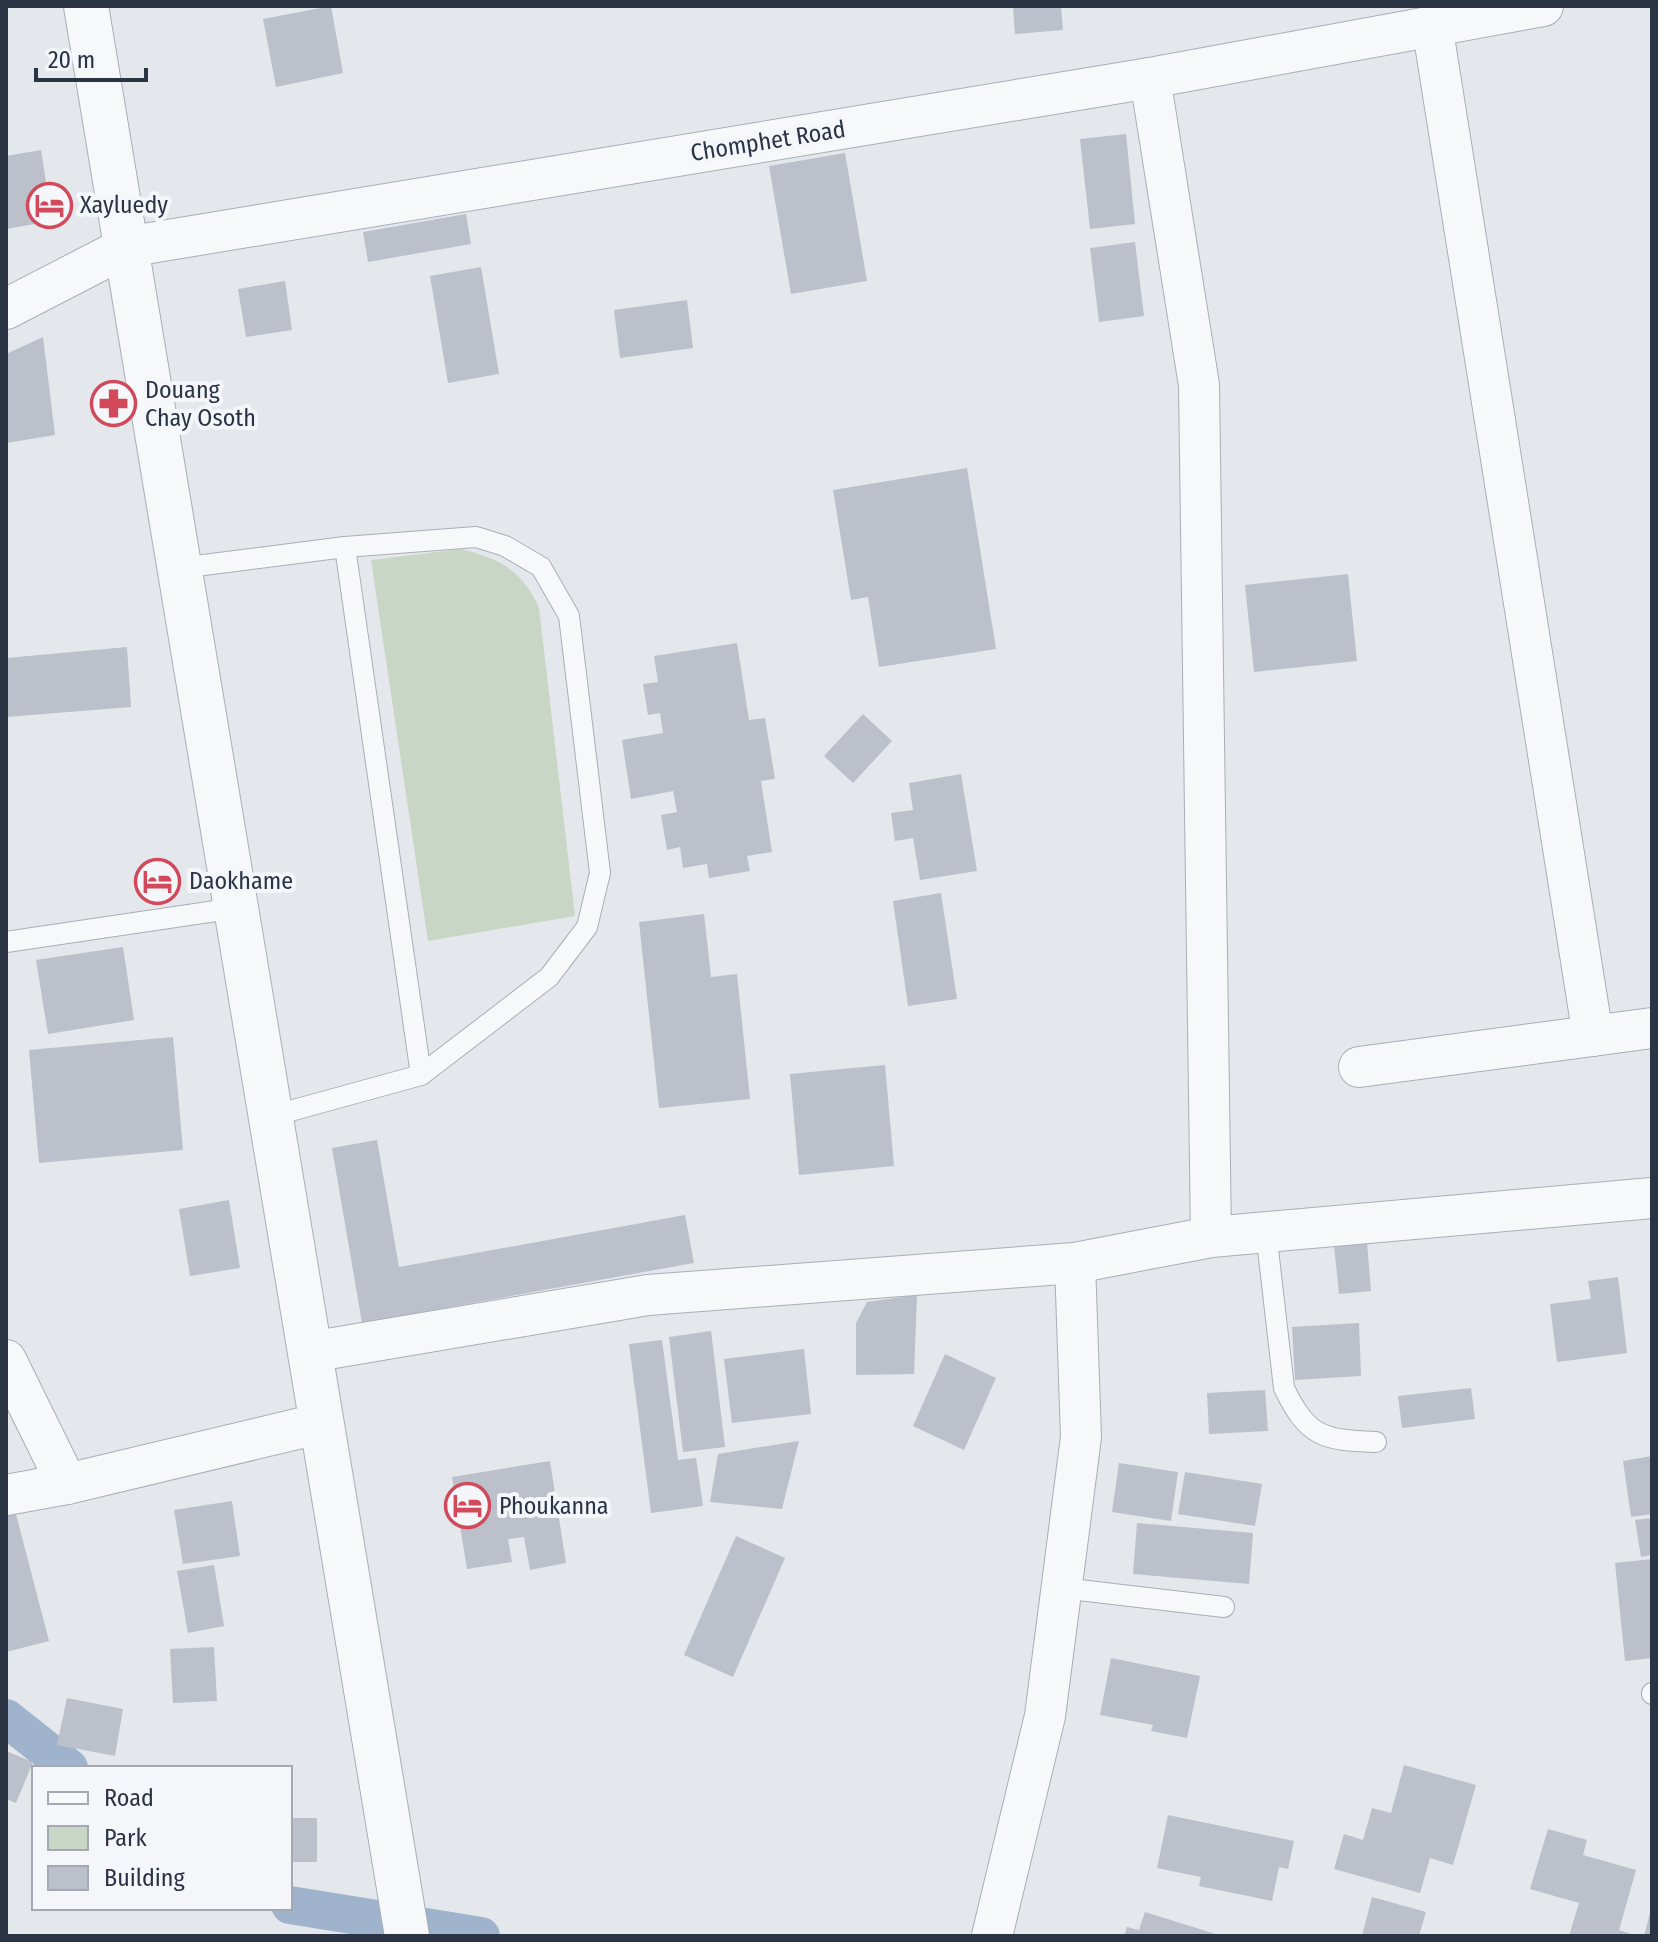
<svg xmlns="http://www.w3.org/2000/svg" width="1658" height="1942" font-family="'Fira Sans Condensed',sans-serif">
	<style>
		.green { fill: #c9d6c5 }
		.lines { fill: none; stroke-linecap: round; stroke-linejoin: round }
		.canal { stroke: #9fb4cc; stroke-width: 38 }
		.building { fill: #bbc0ca }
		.service-casing { stroke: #a9aeb7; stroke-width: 22 }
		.minor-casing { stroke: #a9aeb7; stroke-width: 42 }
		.tertiary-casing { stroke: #a9aeb7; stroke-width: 46 }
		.service { stroke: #f7f8fa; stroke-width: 20 }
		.minor { stroke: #f7f8fa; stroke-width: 40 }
		.tertiary { stroke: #f7f8fa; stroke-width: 44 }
		.labels { text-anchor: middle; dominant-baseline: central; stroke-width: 8; stroke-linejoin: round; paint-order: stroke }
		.street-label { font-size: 24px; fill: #2b3445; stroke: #f4f6f9 }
		.poi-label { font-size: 24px; fill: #2b3445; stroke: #f4f6f9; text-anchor: start }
	</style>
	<rect width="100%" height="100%" fill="#e4e7ec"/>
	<path class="green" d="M461,549c39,10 61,21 78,59l36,308 -147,25 -57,-381z"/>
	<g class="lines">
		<g class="canal">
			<polyline points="6,1718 69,1768"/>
			<polyline points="290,1905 481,1936"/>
		</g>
	</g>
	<g class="building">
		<polygon points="331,6 343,73 276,87 263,19"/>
		<polygon points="1013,6 1061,6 1063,30 1015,34"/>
		<polygon points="1126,134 1135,224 1090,229 1080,139"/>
		<polygon points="41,150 52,221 6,229 6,156"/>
		<polygon points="845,153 867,281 791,294 769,166"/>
		<polygon points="466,214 471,244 368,262 363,232"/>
		<polygon points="1135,242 1144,316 1099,322 1090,248"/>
		<polygon points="481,267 499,374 448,383 430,276"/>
		<polygon points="285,281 292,330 246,337 238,289"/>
		<polygon points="687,300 693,348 620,358 614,310"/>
		<polygon points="43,337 55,435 6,443 6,354"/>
		<polygon points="967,468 996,649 879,667 868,597 851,600 833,490"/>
		<polygon points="1348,574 1357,661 1254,672 1245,585"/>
		<polygon points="737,643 749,720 765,718 775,779 761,781 772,852 747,856 750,871 709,878 707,864 683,868 680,847 667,850 661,815 677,812 673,791 631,799 622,740 663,733 660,713 648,715 643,684 658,682 654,656"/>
		<polygon points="127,647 131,707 6,717 6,658"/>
		<polygon points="863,714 892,741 853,783 824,756"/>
		<polygon points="961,774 977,871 920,880 913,838 895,841 891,813 913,810 909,783"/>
		<polygon points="941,893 957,999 908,1006 893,901"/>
		<polygon points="704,914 711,977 737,974 750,1099 659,1108 639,922"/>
		<polygon points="123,947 134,1020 48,1034 36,960"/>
		<polygon points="173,1037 183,1150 39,1163 29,1050"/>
		<polygon points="885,1065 894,1166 799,1175 790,1074"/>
		<polygon points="377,1140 399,1267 685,1215 694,1263 362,1323 332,1148"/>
		<polygon points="229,1200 240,1268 190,1276 179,1209"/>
		<polygon points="1367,1242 1371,1291 1339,1294 1334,1245"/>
		<polygon points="1618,1277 1627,1353 1557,1362 1550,1304 1591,1299 1588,1281"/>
		<polygon points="917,1295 914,1374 856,1375 856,1323 867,1302"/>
		<polygon points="1359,1323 1361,1376 1295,1380 1292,1327"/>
		<polygon points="711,1331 725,1447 683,1452 669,1337"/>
		<polygon points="662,1340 678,1460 696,1458 703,1506 651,1513 629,1344"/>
		<polygon points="804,1349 811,1414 732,1423 724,1359"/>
		<polygon points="945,1354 996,1378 964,1450 913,1426"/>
		<polygon points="1471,1388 1475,1419 1402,1428 1398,1396"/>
		<polygon points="1265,1390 1268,1431 1209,1434 1207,1393"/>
		<polygon points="799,1441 782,1509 710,1502 718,1454"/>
		<polygon points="1652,1456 1652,1514 1631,1517 1623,1461"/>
		<polygon points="550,1461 566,1563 530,1570 524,1537 508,1539 512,1562 467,1569 452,1477"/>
		<polygon points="1119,1463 1178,1472 1171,1521 1112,1512"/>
		<polygon points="1185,1472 1262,1484 1255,1526 1178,1514"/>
		<polygon points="232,1501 240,1556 183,1564 174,1510"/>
		<polygon points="16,1514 49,1641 6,1652 6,1516"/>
		<polygon points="1652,1518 1652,1555 1641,1557 1635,1520"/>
		<polygon points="1137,1523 1253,1533 1249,1584 1133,1574"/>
		<polygon points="736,1536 785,1558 733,1677 684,1655"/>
		<polygon points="1652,1559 1652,1658 1625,1661 1615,1563"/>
		<polygon points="214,1565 224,1626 188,1633 177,1571"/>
		<polygon points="214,1647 217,1701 173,1703 170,1649"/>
		<polygon points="1111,1658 1200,1676 1187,1738 1151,1731 1153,1725 1100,1715"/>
		<polygon points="67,1698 123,1709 115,1756 57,1745"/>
		<polygon points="6,1751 33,1762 16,1803 6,1799"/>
		<polygon points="1404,1765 1476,1785 1453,1865 1430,1858 1420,1893 1334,1869 1344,1834 1363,1840 1372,1808 1391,1813"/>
		<polygon points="1168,1815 1294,1841 1288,1869 1279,1867 1272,1901 1199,1886 1201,1877 1157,1868"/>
		<rect x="290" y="1818" width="27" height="44"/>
		<polygon points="1548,1829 1587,1840 1583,1855 1636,1870 1619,1930 1638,1936 1569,1936 1579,1903 1530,1889"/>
		<polygon points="1372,1897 1426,1912 1419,1936 1362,1936"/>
		<polygon points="1651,1909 1652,1936 1644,1936"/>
		<polygon points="1145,1912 1219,1935 1219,1936 1124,1936 1127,1927 1139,1930"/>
	</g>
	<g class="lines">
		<defs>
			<g id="service">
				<polyline points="345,547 421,1075"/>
				<polyline points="180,568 345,547 476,537 505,546 541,567 569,616 600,873 587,927 549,977 421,1075 272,1116"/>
				<polyline points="6,942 236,908"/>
				<path d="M1266,1232l18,156c24,50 40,52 92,54"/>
				<polyline points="1062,1588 1224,1607"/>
				<polyline points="1652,1694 1652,1693"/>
			</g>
			<g id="minor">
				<polyline points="1432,25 1593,1036"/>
				<polyline points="1150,78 1199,385 1211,1237"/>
				<polyline points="6,309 126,247 1150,78 1543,6"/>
				<polyline points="1359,1067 1652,1028"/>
				<polyline points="310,1352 648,1295 1075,1263 1211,1237 1652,1198"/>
				<polyline points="6,1360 67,1484"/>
				<polyline points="6,1495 67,1484 322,1423"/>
				<polyline points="992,1936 1045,1716 1081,1437 1075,1263"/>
			</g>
			<polyline id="tertiary" points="86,6 407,1936"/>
		</defs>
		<use href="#service" class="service-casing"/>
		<use href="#minor" class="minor-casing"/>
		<use href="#tertiary" class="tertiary-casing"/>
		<use href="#service" class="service"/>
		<use href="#minor" class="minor"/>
		<use href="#tertiary" class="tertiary"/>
	</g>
	<defs>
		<symbol id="hotel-ring" viewBox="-11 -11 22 22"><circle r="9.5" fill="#f4f6f9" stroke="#d1495b" stroke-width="1.5"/><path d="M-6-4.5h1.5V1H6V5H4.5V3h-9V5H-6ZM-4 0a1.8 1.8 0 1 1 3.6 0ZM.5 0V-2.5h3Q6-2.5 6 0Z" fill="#d1495b"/></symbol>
		<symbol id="pharmacy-ring" viewBox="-11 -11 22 22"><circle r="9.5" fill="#f4f6f9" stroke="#d1495b" stroke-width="1.5"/><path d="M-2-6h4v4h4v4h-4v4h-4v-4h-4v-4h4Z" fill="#d1495b"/></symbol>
	</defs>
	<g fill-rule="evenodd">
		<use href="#hotel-ring" x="24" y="180" width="51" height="51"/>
		<use href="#pharmacy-ring" x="88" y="378" width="51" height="51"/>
		<use href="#hotel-ring" x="132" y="856" width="51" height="51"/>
		<use href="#hotel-ring" x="442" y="1480" width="51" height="51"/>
	</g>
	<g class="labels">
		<g class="street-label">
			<text transform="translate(768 141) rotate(-9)">Chomphet Road</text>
		</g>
		<g class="poi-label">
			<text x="80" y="205">Xayluedy</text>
			<text x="145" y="390">Douang<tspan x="145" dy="28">Chay Osoth</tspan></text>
			<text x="189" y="881">Daokhame</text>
			<text x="499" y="1506">Phoukanna</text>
		</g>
	</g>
	<rect width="1658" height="1942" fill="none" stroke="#2b3445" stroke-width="16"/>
	<rect x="32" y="1766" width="260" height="144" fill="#f4f6f9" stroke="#a4a8b1" stroke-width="2"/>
	<rect x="48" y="1792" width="40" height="12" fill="#f7f8fa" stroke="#a4a8b1" stroke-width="2"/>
	<text x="104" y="1806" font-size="24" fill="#2b3445">Road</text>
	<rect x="48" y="1826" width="40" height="24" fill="#c9d6c5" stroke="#a4a8b1" stroke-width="2"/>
	<text x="104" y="1846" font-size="24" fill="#2b3445">Park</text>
	<rect x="48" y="1866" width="40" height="24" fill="#bbc0ca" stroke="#a4a8b1" stroke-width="2"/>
	<text x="104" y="1886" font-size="24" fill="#2b3445">Building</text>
	<path d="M36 68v12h110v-12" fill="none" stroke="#2b3445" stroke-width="4"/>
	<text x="48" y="68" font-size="24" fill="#2b3445" stroke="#f4f6f9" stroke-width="6" paint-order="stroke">20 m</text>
</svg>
